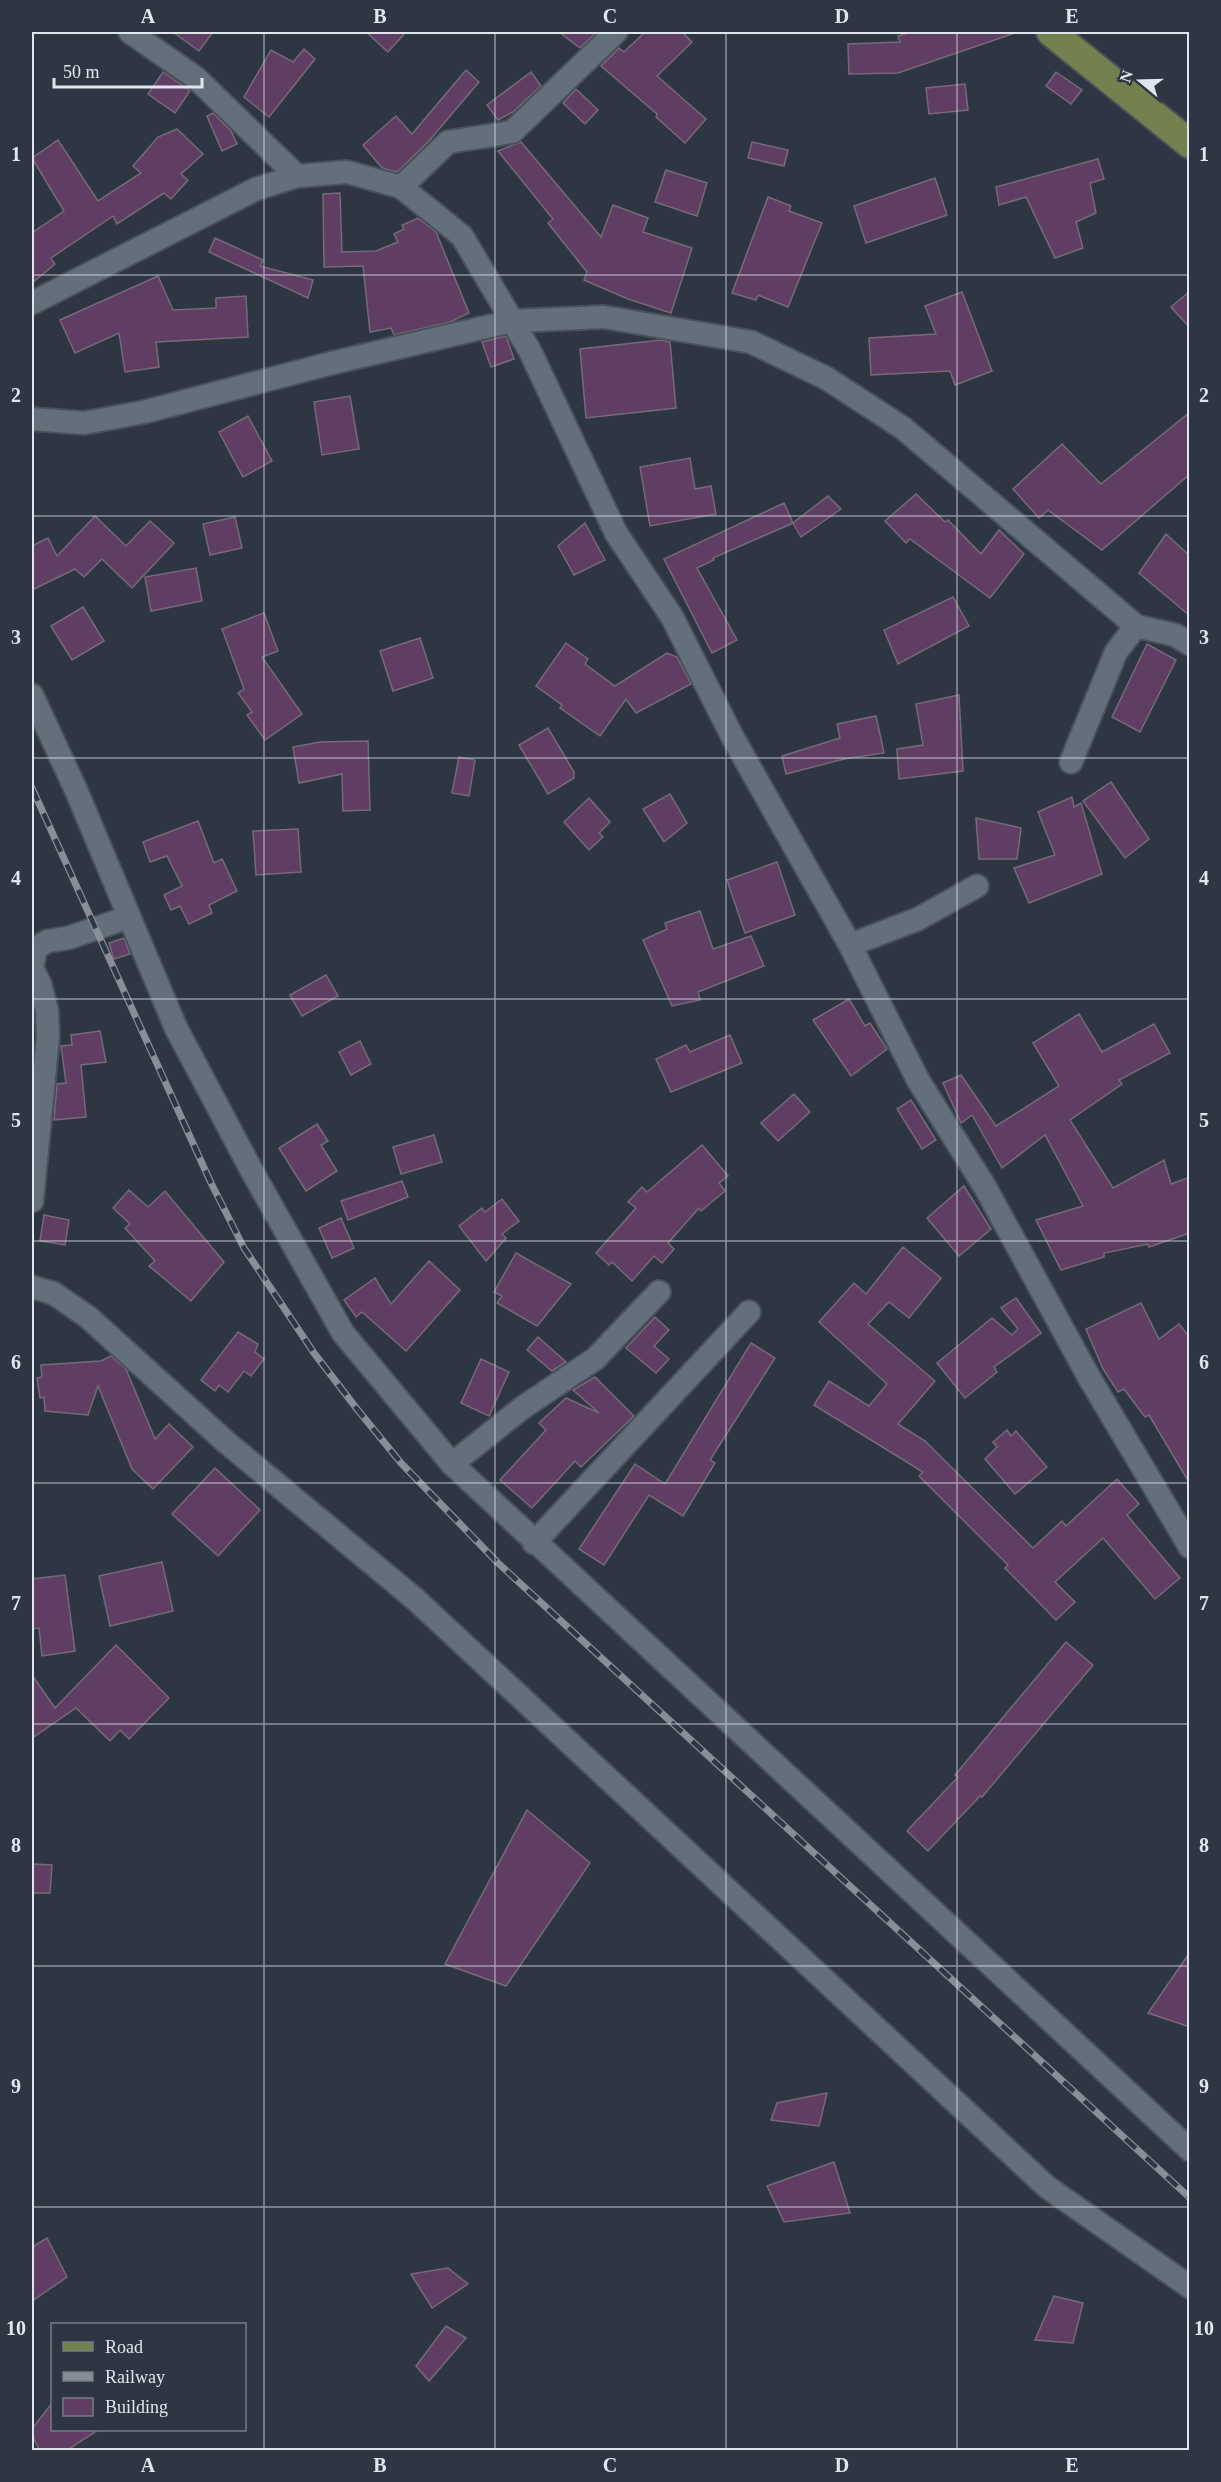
<svg xmlns="http://www.w3.org/2000/svg" width="1221" height="2482" font-family="'Times New Roman',serif">
	<style>
		.building { fill: #603d63; stroke: #776a78; stroke-width: 1.5 }
		.lines { fill: none; stroke-linecap: round; stroke-linejoin: round }
		.minor-casing { stroke: #4a515b; stroke-width: 26 }
		.major-casing { stroke: #4a515b; stroke-width: 32 }
		.minor { stroke: #646f7c; stroke-width: 22 }
		.major { stroke: #72814d; stroke-width: 28 }
		.rail-casing { stroke: #868e98; stroke-width: 7 }
		.rail { stroke: #2d3642; stroke-width: 4.5; stroke-dasharray: 14; stroke-linecap: butt }
		.grid { fill: none; stroke: #e0e6ee; stroke-width: 1.5; stroke-opacity: 0.55 }
		.neatline { fill: none; stroke: #e0e6ee; stroke-width: 2 }
		.grid-label { font-size: 20px; text-anchor: middle; font-weight: bold; fill: #e0e6ee }
	</style>
	<rect width="100%" height="100%" fill="#2d3642"/>
	<g class="building">
		<polygon points="173,32 213,32 199,51"/>
		<polygon points="366,32 406,32 388,52"/>
		<polygon points="559,32 597,32 580,48"/>
		<polygon points="645,32 682,32 692,42 657,76 706,119 685,143 656,117 657,114 601,66 619,48 624,52"/>
		<polygon points="911,32 1011,32 1012,34 898,73 849,74 848,44 900,42 898,36"/>
		<polygon points="304,49 315,59 269,117 244,97 271,50 293,62"/>
		<polygon points="466,70 479,82 428,142 397,172 382,168 363,145 396,116 412,134"/>
		<polygon points="163,72 190,91 175,113 148,94"/>
		<polygon points="531,72 541,86 513,112 498,120 487,105"/>
		<polygon points="1056,72 1082,90 1071,104 1046,86"/>
		<polygon points="965,84 968,110 929,114 926,88"/>
		<polygon points="576,89 598,110 585,124 563,103"/>
		<polygon points="213,113 231,131 237,144 222,151 207,116"/>
		<polygon points="177,129 203,154 181,174 188,180 171,199 164,193 117,224 113,216 51,258 55,264 32,283 32,233 64,211 32,158 58,140 98,201 141,173 133,166 158,137"/>
		<polygon points="521,142 601,237 613,205 648,218 643,232 692,248 671,313 628,299 584,280 587,272 548,223 553,219 498,151"/>
		<polygon points="752,142 788,150 784,166 748,158"/>
		<polygon points="1098,159 1104,179 1090,183 1096,213 1076,222 1083,248 1055,258 1026,197 999,205 996,187"/>
		<polygon points="666,170 707,183 697,216 655,202"/>
		<polygon points="935,178 947,215 866,243 854,206"/>
		<polygon points="340,193 342,252 376,251 398,242 394,234 404,229 402,225 418,218 436,232 469,313 450,322 394,335 391,328 370,332 363,266 324,267 323,194"/>
		<polygon points="768,197 791,206 789,211 822,223 788,307 758,295 756,300 732,293"/>
		<polygon points="215,238 263,260 260,266 313,280 308,298 209,252"/>
		<polygon points="158,276 173,310 216,308 216,298 246,296 248,337 156,342 159,367 125,372 119,333 75,353 60,320"/>
		<polygon points="1190,291 1190,328 1171,307"/>
		<polygon points="962,292 992,371 955,385 950,371 871,375 869,338 936,334 925,306"/>
		<polygon points="506,336 514,359 491,367 482,342"/>
		<polygon points="661,340 670,342 676,408 586,418 580,349"/>
		<polygon points="350,396 359,449 322,455 314,402"/>
		<polygon points="1190,412 1190,474 1102,550 1048,510 1039,518 1013,489 1062,444 1101,484"/>
		<polygon points="248,416 272,461 243,477 219,432"/>
		<polygon points="690,458 695,489 711,486 716,514 650,526 640,467"/>
		<polygon points="916,494 945,522 948,520 981,554 999,530 1024,554 990,598 910,539 906,543 885,521"/>
		<polygon points="828,496 841,509 801,537 793,523"/>
		<polygon points="784,503 793,523 713,558 714,560 697,568 737,640 712,653 664,559"/>
		<polygon points="95,516 126,546 150,521 174,543 132,588 102,559 84,577 75,569 32,590 32,546 48,538 57,556"/>
		<polygon points="235,517 242,548 210,555 203,524"/>
		<polygon points="585,523 605,560 574,575 558,546"/>
		<polygon points="1166,534 1190,556 1190,616 1139,573"/>
		<polygon points="196,568 202,601 151,611 145,577"/>
		<polygon points="953,597 969,626 898,664 884,630"/>
		<polygon points="83,607 104,641 72,660 51,626"/>
		<polygon points="264,613 278,651 262,657 302,714 265,740 247,715 252,712 238,693 244,689 222,629"/>
		<polygon points="420,638 433,678 393,691 380,651"/>
		<polygon points="566,643 588,659 585,664 615,686 667,653 677,657 691,684 636,713 626,699 600,736 560,708 562,705 536,686"/>
		<polygon points="1147,644 1176,660 1140,732 1112,717"/>
		<polygon points="959,695 963,771 899,779 897,749 923,745 916,704"/>
		<polygon points="876,716 884,753 844,759 786,774 782,756 840,738 837,724"/>
		<polygon points="548,728 574,772 574,778 548,794 519,745"/>
		<polygon points="368,741 370,810 343,811 342,774 299,783 293,747 320,742"/>
		<polygon points="459,757 475,760 469,796 452,793"/>
		<polygon points="1111,782 1149,839 1125,858 1083,801"/>
		<polygon points="670,794 687,823 664,842 643,809"/>
		<polygon points="1072,797 1074,807 1081,803 1102,874 1029,903 1014,868 1055,855 1038,812"/>
		<polygon points="589,798 610,822 599,833 603,837 589,850 564,822"/>
		<polygon points="976,818 1021,828 1017,859 979,859"/>
		<polygon points="198,821 214,863 222,859 237,891 209,905 212,913 189,924 180,906 171,910 164,895 182,886 167,856 150,862 143,842"/>
		<polygon points="298,829 301,872 256,875 253,831"/>
		<polygon points="777,862 795,915 745,933 727,880"/>
		<polygon points="700,911 713,949 751,936 764,966 698,992 700,1000 672,1006 643,940 667,929 665,923"/>
		<polygon points="124,938 130,954 114,959 109,943"/>
		<polygon points="326,975 338,996 302,1016 290,995"/>
		<polygon points="849,999 865,1026 870,1023 887,1049 851,1076 813,1020"/>
		<polygon points="1079,1014 1102,1052 1154,1024 1170,1053 1119,1080 1122,1084 1070,1120 1113,1188 1164,1160 1171,1184 1190,1177 1190,1233 1149,1247 1148,1244 1104,1253 1104,1257 1061,1270 1036,1220 1083,1206 1045,1135 1002,1168 972,1115 961,1123 943,1083 961,1075 996,1126 1059,1086 1033,1043"/>
		<polygon points="100,1031 106,1062 81,1065 86,1117 54,1120 57,1084 66,1083 61,1046 72,1045 71,1035"/>
		<polygon points="730,1035 742,1063 671,1092 656,1059 686,1045 690,1052"/>
		<polygon points="360,1041 371,1064 351,1075 339,1052"/>
		<polygon points="794,1094 810,1112 778,1141 761,1123"/>
		<polygon points="911,1100 936,1140 922,1149 897,1109"/>
		<polygon points="317,1124 328,1141 321,1145 337,1171 306,1191 279,1148"/>
		<polygon points="434,1135 442,1162 401,1174 393,1147"/>
		<polygon points="702,1145 728,1176 719,1183 725,1191 701,1211 699,1208 668,1243 674,1249 662,1263 654,1256 632,1281 612,1262 609,1265 596,1253 636,1208 628,1202 642,1187 647,1192"/>
		<polygon points="402,1181 408,1197 348,1220 341,1201"/>
		<polygon points="964,1186 991,1229 959,1256 927,1218"/>
		<polygon points="129,1190 148,1207 165,1191 224,1262 191,1301 149,1266 155,1261 125,1228 130,1224 113,1208"/>
		<polygon points="502,1199 519,1221 502,1234 506,1238 486,1261 459,1226 482,1208 485,1212"/>
		<polygon points="44,1215 69,1220 65,1245 40,1241"/>
		<polygon points="341,1218 354,1248 332,1258 319,1228"/>
		<polygon points="903,1247 941,1278 909,1318 889,1302 868,1324 935,1381 898,1424 925,1441 1033,1548 1062,1521 1066,1526 1117,1479 1139,1504 1127,1515 1180,1578 1155,1599 1103,1538 1055,1582 1075,1602 1056,1620 1005,1568 1008,1565 919,1476 923,1472 814,1405 829,1381 869,1406 887,1384 819,1322 854,1283 866,1294"/>
		<polygon points="516,1253 571,1284 537,1326 497,1303 502,1296 494,1292"/>
		<polygon points="429,1261 460,1290 406,1351 362,1312 356,1317 344,1300 375,1278 391,1304"/>
		<polygon points="1016,1298 1041,1333 994,1367 997,1372 965,1398 937,1363 992,1318 1012,1335 1018,1329 1001,1308"/>
		<polygon points="1141,1303 1159,1339 1179,1324 1190,1338 1190,1484 1149,1415 1145,1417 1124,1389 1118,1392 1103,1369 1086,1329"/>
		<polygon points="655,1317 669,1330 654,1346 669,1359 656,1373 626,1348"/>
		<polygon points="238,1332 258,1344 255,1352 264,1359 251,1376 244,1371 228,1392 219,1385 215,1391 201,1380"/>
		<polygon points="538,1337 566,1362 552,1371 527,1350"/>
		<polygon points="751,1343 775,1358 710,1460 715,1463 683,1516 649,1495 604,1565 579,1549 635,1464 665,1484"/>
		<polygon points="111,1356 126,1369 155,1439 169,1424 193,1447 153,1489 132,1469 98,1386 88,1415 45,1411 44,1397 40,1398 37,1378 42,1377 41,1365 101,1361"/>
		<polygon points="481,1359 509,1372 489,1416 461,1403"/>
		<polygon points="595,1377 634,1416 581,1467 575,1461 532,1508 500,1480 546,1430 539,1423 566,1398 599,1413 573,1390"/>
		<polygon points="1007,1430 1011,1436 1016,1431 1047,1467 1015,1494 985,1459 997,1447 993,1442"/>
		<polygon points="215,1468 260,1510 218,1556 172,1514"/>
		<polygon points="162,1562 173,1611 110,1626 99,1576"/>
		<polygon points="65,1575 75,1651 42,1656 39,1628 32,1629 32,1579"/>
		<polygon points="1066,1642 1093,1665 982,1797 980,1796 928,1851 907,1831 958,1777 955,1775"/>
		<polygon points="116,1645 169,1698 129,1739 120,1730 110,1741 76,1708 32,1738 32,1675 55,1708"/>
		<polygon points="527,1810 590,1863 506,1986 445,1964"/>
		<polygon points="32,1864 52,1865 50,1893 32,1893"/>
		<polygon points="1190,1952 1190,2027 1148,2013"/>
		<polygon points="827,2093 819,2126 771,2120 777,2103"/>
		<polygon points="834,2162 850,2213 784,2222 767,2186"/>
		<polygon points="47,2238 67,2277 32,2301 32,2247"/>
		<polygon points="448,2268 468,2284 432,2308 411,2274"/>
		<polygon points="1054,2296 1083,2303 1073,2343 1035,2340"/>
		<polygon points="446,2326 466,2338 429,2381 416,2366"/>
		<polygon points="52,2403 52,2430 98,2430 66,2451 40,2451 32,2435 32,2429"/>
	</g>
	<g class="lines">
		<defs>
			<g id="minor">
				<polyline points="130,32 196,78 297,176"/>
				<polyline points="401,187 462,236 530,351 616,533 672,617 733,738 850,945 918,1080 985,1187 1090,1379 1190,1547"/>
				<polyline points="32,303 256,189 297,176 347,172 401,187 448,142 512,132 616,32"/>
				<polyline points="32,419 84,423 144,412 332,363 512,321 604,317 751,342 826,378 903,428 1136,626 1175,635 1190,644"/>
				<polyline points="32,695 76,790 176,1028 253,1173 343,1333 452,1464 1190,2150"/>
				<polyline points="1071,762 1116,652 1136,626"/>
				<polyline points="850,945 918,919 977,886"/>
				<polyline points="32,1201 48,1037 47,1011 40,984 32,968 36,948 48,941 68,938 129,917"/>
				<polyline points="32,1287 53,1293 88,1317 226,1442 415,1599 1047,2187 1190,2287"/>
				<polyline points="452,1464 522,1408 595,1359 659,1292"/>
				<polyline points="534,1543 749,1312"/>
			</g>
			<polyline id="major" points="1051,32 1190,144"/>
		</defs>
		<use href="#minor" class="minor-casing"/>
		<use href="#major" class="major-casing"/>
		<use href="#minor" class="minor"/>
		<use href="#major" class="major"/>
		<defs>
			<polyline id="rail" points="32,788 211,1183 244,1248 314,1353 357,1409 401,1463 498,1563 1190,2198"/>
		</defs>
		<use href="#rail" class="rail-casing"/>
		<use href="#rail" class="rail"/>
	</g>
	<path class="grid" d="M264,32v2418M495,32v2418M726,32v2418M957,32v2418M32,275h1158M32,516h1158M32,758h1158M32,999h1158M32,1241h1158M32,1483h1158M32,1724h1158M32,1966h1158M32,2207h1158"/>
	<rect width="1221" height="2482" fill="none" stroke="#2d3642" stroke-width="66"/>
	<rect x="51" y="2323" width="195" height="108" fill="#2d3642" stroke="#757c87" stroke-width="1.5"/>
	<rect x="63" y="2342" width="30" height="9" fill="#72814d" stroke="#757c87" stroke-width="1.5"/>
	<text x="105" y="2353" font-size="18" fill="#e0e6ee">Road</text>
	<rect x="63" y="2372" width="30" height="9" fill="#868e98" stroke="#757c87" stroke-width="1.5"/>
	<text x="105" y="2383" font-size="18" fill="#e0e6ee">Railway</text>
	<rect x="63" y="2398" width="30" height="18" fill="#603d63" stroke="#757c87" stroke-width="1.5"/>
	<text x="105" y="2413" font-size="18" fill="#e0e6ee">Building</text>
	<g transform="translate(1140 81) rotate(289)" stroke="#2d3642" stroke-width="4.5" paint-order="stroke">
	<path d="M0-4.5L10 22L0 15L-10 22Z" fill="#e0e6ee"/>
	<text y="-9" font-size="16" font-weight="bold" text-anchor="middle" fill="#e0e6ee">N</text>
	</g>
	<path d="M54 78v9h148v-9" fill="none" stroke="#e0e6ee" stroke-width="3"/>
	<text x="63" y="78" font-size="18" fill="#e0e6ee" stroke="#2d3642" stroke-width="4.5" paint-order="stroke">50 m</text>
	<rect x="33" y="33" width="1155" height="2416" class="neatline"/>
	<g class="grid-label">
		<text x="148" y="23">A</text>
		<text x="380" y="23">B</text>
		<text x="610" y="23">C</text>
		<text x="842" y="23">D</text>
		<text x="1072" y="23">E</text>
		<text x="16" y="161">1</text>
		<text x="1204" y="161">1</text>
		<text x="16" y="402">2</text>
		<text x="1204" y="402">2</text>
		<text x="16" y="644">3</text>
		<text x="1204" y="644">3</text>
		<text x="16" y="885">4</text>
		<text x="1204" y="885">4</text>
		<text x="16" y="1127">5</text>
		<text x="1204" y="1127">5</text>
		<text x="16" y="1369">6</text>
		<text x="1204" y="1369">6</text>
		<text x="16" y="1610">7</text>
		<text x="1204" y="1610">7</text>
		<text x="16" y="1852">8</text>
		<text x="1204" y="1852">8</text>
		<text x="16" y="2093">9</text>
		<text x="1204" y="2093">9</text>
		<text x="16" y="2335">10</text>
		<text x="1204" y="2335">10</text>
		<text x="148" y="2472">A</text>
		<text x="380" y="2472">B</text>
		<text x="610" y="2472">C</text>
		<text x="842" y="2472">D</text>
		<text x="1072" y="2472">E</text>
	</g>
</svg>
